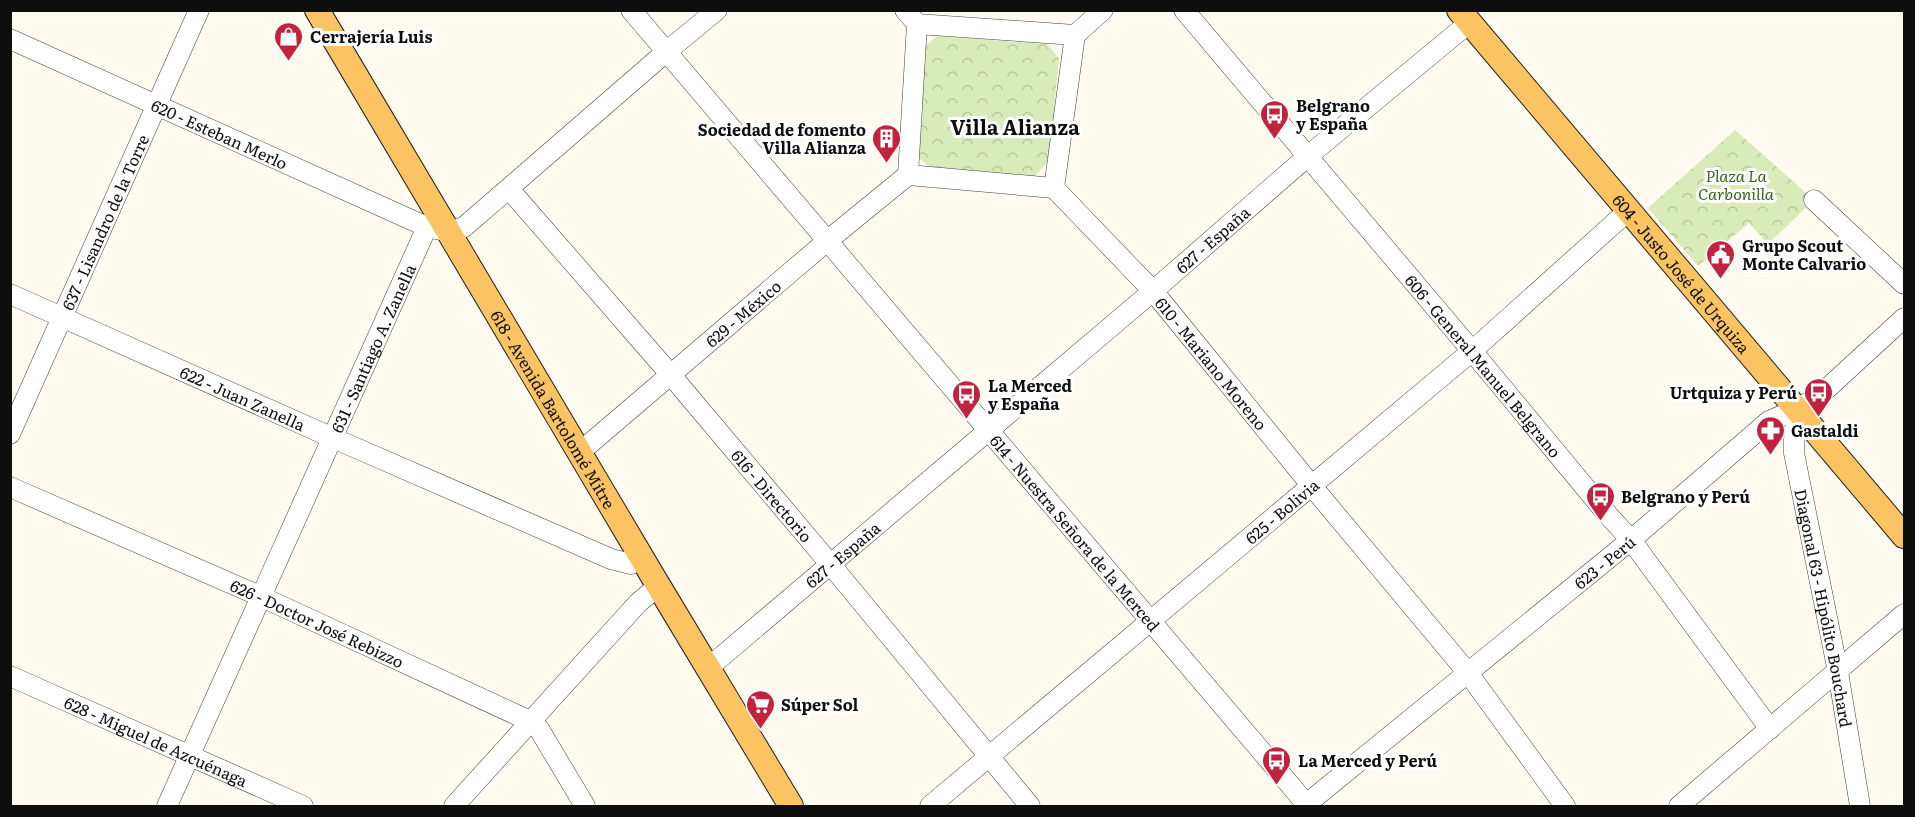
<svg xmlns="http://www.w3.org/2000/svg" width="1915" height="817" font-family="Literata,serif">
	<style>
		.park { fill: url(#park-crowns) }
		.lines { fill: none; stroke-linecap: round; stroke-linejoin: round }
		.minor-casing { stroke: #414141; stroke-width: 21 }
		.major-casing { stroke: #1f1f1f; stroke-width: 26 }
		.minor { stroke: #fff; stroke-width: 20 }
		.major { stroke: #fcc363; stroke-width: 24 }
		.labels { text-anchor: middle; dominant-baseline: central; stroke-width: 6; stroke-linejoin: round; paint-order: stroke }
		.poi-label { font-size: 16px; font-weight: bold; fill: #0e0e0e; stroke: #fff; text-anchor: start }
		.street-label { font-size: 16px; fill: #0e0e0e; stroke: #fff }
		.park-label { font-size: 16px; font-style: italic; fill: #36681c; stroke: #fff }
		.quarter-label { font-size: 20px; font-weight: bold; fill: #0e0e0e; stroke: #fff }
	</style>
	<defs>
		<pattern id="park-crowns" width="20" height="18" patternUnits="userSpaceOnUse" patternTransform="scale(1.5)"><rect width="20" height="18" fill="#d9ebb8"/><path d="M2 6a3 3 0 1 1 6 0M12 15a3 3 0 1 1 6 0" fill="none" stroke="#b9c89d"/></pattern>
	</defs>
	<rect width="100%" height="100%" fill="#fffaf0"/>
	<g class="park">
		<polygon points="937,36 1047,44 1059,58 1049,161 1034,177 935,171 915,155 923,48"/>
		<polygon points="1735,130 1814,200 1768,244 1749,223 1698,266 1648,208"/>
	</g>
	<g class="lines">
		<defs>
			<g id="minor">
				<path id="s1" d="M631,10l677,796"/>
				<polyline points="905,10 917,24 1075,35"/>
				<path id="s2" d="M1184,10l288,341 136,164 23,25 139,189"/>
				<polyline points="1075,35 1103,10"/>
				<path id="s3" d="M10,39l417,188 23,5 14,-5 202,-175 51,-42"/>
				<polyline points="908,175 917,24"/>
				<path id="s4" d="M1054,188l99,103 158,194 157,188 97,133"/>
				<polyline points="1054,188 1075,35"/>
				<path id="s5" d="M509,189l161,185 161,191 199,241"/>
				<polyline points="1814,200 1904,284"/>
				<path id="s6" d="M10,294l323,144 278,121 20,5 11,-6"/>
				<path id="s7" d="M1797,409l-3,31v13l44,219 22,134"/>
				<path id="s8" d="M10,434l189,-424"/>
				<path id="s9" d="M580,452l247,-211 81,-66 146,13"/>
				<path id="s10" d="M10,487l252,110 270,125 7,7 46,77"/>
				<path id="s11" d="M708,668l445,-377 155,-135 161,-133"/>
				<path id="s12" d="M10,676l293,130"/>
				<path id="s13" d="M167,806l260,-579"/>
				<polyline points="454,806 638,603 658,586"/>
				<path id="s14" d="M930,806l542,-455 156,-140"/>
				<path id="s15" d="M1304,806l327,-266 138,-119 28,-12 22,-13 85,-78"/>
				<polyline points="1679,806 1904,614"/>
			</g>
			<g id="major">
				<path id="s16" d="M317,10l338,570 136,226"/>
				<path id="s17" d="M1459,10l445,526"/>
			</g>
		</defs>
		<use href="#minor" class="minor-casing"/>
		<use href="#major" class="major-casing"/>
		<use href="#minor" class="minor"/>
		<use href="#major" class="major"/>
	</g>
	<defs>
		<symbol id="shop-pin" viewBox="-11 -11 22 30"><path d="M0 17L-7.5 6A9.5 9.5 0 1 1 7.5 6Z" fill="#c3223e" stroke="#fff"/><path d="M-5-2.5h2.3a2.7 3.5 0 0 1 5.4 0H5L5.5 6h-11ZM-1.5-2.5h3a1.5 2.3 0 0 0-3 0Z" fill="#fff"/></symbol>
		<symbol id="bus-pin" viewBox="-11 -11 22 30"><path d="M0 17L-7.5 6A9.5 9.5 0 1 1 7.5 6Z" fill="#c3223e" stroke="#fff"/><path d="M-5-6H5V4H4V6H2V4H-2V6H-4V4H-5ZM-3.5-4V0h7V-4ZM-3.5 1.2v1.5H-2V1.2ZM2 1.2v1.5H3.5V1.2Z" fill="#fff"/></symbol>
		<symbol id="building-pin" viewBox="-11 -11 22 30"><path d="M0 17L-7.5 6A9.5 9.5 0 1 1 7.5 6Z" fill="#c3223e" stroke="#fff"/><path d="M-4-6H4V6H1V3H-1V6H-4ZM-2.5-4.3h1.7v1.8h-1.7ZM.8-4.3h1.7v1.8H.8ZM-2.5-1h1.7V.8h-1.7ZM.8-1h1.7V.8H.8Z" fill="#fff"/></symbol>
		<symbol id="civic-pin" viewBox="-11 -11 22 30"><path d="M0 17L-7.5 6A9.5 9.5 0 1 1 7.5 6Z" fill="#c3223e" stroke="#fff"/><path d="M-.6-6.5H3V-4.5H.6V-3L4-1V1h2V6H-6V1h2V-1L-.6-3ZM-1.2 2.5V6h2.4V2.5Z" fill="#fff"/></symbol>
		<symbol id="pharmacy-pin" viewBox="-11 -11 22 30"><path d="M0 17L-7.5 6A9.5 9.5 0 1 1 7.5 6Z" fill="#c3223e" stroke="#fff"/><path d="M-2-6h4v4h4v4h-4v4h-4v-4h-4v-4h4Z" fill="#fff"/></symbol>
		<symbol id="supermarket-pin" viewBox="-11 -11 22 30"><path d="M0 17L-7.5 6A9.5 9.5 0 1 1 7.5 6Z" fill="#c3223e" stroke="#fff"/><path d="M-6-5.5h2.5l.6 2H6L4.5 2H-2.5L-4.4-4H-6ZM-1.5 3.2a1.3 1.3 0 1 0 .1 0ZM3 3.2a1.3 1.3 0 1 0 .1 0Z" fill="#fff"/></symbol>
	</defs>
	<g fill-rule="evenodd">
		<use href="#shop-pin" x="272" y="20" width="33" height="45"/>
		<use href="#bus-pin" x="1258" y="98" width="33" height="45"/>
		<use href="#building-pin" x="870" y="122" width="33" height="45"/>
		<use href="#civic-pin" x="1704" y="238" width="33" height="45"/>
		<use href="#bus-pin" x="1802" y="376" width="33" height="45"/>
		<use href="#bus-pin" x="950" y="378" width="33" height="45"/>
		<use href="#pharmacy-pin" x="1754" y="414" width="33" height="45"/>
		<use href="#bus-pin" x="1584" y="480" width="33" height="45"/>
		<use href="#supermarket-pin" x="744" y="688" width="33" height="45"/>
		<use href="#bus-pin" x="1260" y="744" width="33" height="45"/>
	</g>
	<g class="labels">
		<g class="poi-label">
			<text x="310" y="36">Cerrajería Luis</text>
			<text x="1296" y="105">Belgrano<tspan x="1296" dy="18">y España</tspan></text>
			<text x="866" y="129" text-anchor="end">Sociedad de fomento<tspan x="866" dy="18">Villa Alianza</tspan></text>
			<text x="1742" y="245">Grupo Scout<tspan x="1742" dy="18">Monte Calvario</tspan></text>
			<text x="988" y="385">La Merced<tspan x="988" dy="18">y España</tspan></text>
			<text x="1797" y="392" text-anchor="end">Urtquiza y Perú</text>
			<text x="1791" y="430">Gastaldi</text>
			<text x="1621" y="496">Belgrano y Perú</text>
			<text x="781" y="704">Súper Sol</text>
			<text x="1298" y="760">La Merced y Perú</text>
		</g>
		<g class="street-label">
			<text stroke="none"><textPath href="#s3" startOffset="230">620 - Esteban Merlo</textPath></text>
			<text stroke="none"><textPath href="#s8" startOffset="232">637 - Lisandro de la Torre</textPath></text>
			<text stroke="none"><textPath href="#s11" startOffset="662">627 - España</textPath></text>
			<text stroke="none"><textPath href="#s17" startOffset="345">604 - Justo José de Urquiza</textPath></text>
			<text stroke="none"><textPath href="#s9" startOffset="214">629 - México</textPath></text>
			<text stroke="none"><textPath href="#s13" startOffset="502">631 - Santiago A. Zanella</textPath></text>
			<text stroke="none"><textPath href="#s4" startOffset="236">610 - Mariano Moreno</textPath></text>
			<text stroke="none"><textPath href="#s2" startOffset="465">606 - General Manuel Belgrano</textPath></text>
			<text stroke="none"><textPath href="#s6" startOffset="255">622 - Juan Zanella</textPath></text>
			<text stroke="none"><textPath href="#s16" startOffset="464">618 - Avenida Bartolomé Mitre</textPath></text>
			<text stroke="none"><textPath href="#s5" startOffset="404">616 - Directorio</textPath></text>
			<text stroke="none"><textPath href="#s14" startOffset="459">625 - Bolivia</textPath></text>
			<text stroke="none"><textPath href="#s1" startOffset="686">614 - Nuestra Señora de la Merced</textPath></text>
			<text stroke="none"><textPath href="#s11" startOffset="176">627 - España</textPath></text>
			<text stroke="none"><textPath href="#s15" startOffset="387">623 - Perú</textPath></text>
			<text stroke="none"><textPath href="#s7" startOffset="202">Diagonal 63 - Hipólito Bouchard</textPath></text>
			<text stroke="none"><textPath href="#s10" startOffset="336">626 - Doctor José Rebizzo</textPath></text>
			<text stroke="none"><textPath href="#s12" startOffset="160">628 - Miguel de Azcuénaga</textPath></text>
		</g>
		<g class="park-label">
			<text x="1736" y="175">Plaza La<tspan x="1736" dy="18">Carbonilla</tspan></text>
		</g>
		<g class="quarter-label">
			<text x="1015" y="126">Villa Alianza</text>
		</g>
	</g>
	<rect width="1915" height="817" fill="none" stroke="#0e0e0e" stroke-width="24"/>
</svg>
